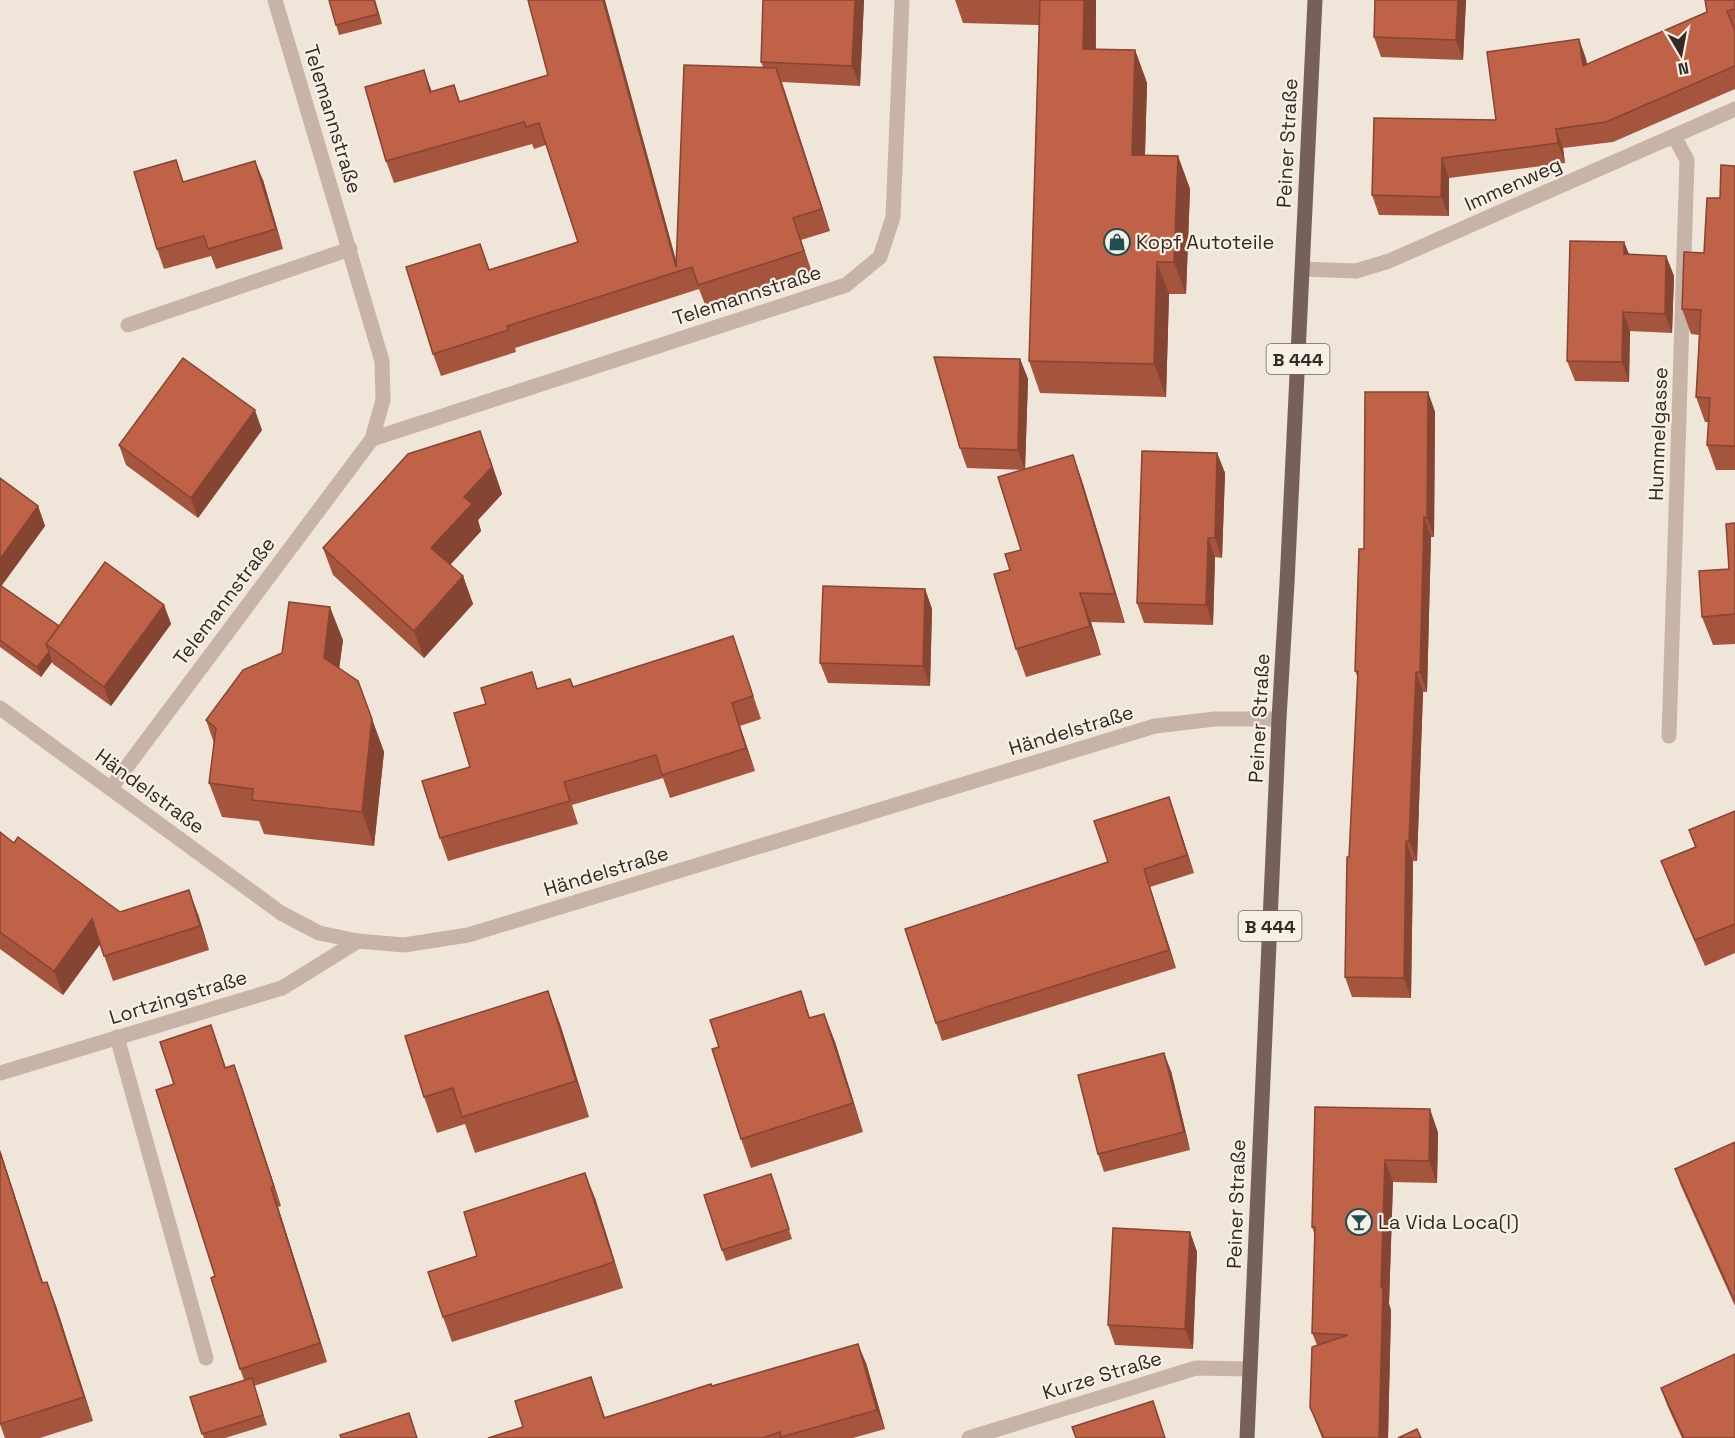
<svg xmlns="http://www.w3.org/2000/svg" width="1735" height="1438" font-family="'Space Grotesk',sans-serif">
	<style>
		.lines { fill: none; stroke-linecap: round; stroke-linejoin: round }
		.service { stroke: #c7b4a6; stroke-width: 15 }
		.minor { stroke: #c7b4a6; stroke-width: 15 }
		.primary { stroke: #756158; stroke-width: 15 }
		.wall { fill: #a5543d }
		.shaded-wall { fill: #864532 }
		.building { fill: #c06247; stroke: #864532; stroke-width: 1.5 }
		.labels { text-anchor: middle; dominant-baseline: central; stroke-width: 4.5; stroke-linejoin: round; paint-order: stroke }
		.shield { fill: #f8efe5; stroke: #6e655f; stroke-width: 1.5 }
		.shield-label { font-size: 18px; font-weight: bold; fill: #332a26 }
		.street-label { font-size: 20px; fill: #332a26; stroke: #f8efe5 }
		.poi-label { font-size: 20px; fill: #332a26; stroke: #f8efe5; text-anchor: start }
	</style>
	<rect width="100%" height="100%" fill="#f0e5d9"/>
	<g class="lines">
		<g class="service">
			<polyline points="1669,736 1687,160 1674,136"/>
			<polyline points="117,1037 206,1358"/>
		</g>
		<g class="minor">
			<polyline points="1302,269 1356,271 1389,261 1735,109"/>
			<polyline points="128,325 350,249"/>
			<polyline points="372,439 846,285 880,257 893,217 902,0"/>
			<polyline points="0,708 281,913 319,933 358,941 404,945 468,935 1155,726 1215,719 1279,719"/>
			<polyline points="111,788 372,439 383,400 382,361 275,0"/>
			<polyline points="0,1073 282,988 358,941"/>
			<polyline points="969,1438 1196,1368 1250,1369"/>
		</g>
		<polyline class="primary" points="1247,1438 1279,719 1287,583 1315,0"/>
	</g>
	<g class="wall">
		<polygon points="329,0 375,0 382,24 339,35"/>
		<polygon points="864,0 860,86 782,82 830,231 801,240 812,273 706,307 699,289 515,348 516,352 441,376 433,354 490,270 578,242 546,145 534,149 532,144 394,183 386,161 432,91 454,85 460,101 548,75 676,260 763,67 761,62"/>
		<polygon points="955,0 1096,0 1096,49 1135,50 1147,83 1145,155 1178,156 1190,189 1186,294 1169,294 1166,397 1040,393 1029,361 1039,25 963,23"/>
		<polygon points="1466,0 1463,60 1381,57 1374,37"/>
		<polygon points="1735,0 1735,89 1613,142 1563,148 1565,163 1449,178 1449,216 1379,215 1372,195 1496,120 1579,39 1586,59 1587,64"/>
		<polygon points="1735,166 1735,470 1716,470 1707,445 1709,422 1705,422 1696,397 1699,335 1691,334 1682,309 1704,253 1720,198"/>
		<polygon points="263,180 283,249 216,269 211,256 164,269 157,249 184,182"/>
		<polygon points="1624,242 1629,255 1666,256 1674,276 1672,333 1630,331 1629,382 1575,381 1567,361"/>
		<polygon points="1020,359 1028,379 1025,469 1073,455 1083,484 1125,623 1091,622 1101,655 1026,677 1016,649 1010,570 1021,550 1024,470 967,468 960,448"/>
		<polygon points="1428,392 1435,412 1434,537 1431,537 1427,692 1423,692 1417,861 1413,861 1411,998 1352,997 1345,977 1349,857 1358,678 1355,671 1364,549"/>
		<polygon points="262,430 198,518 126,465 119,445"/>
		<polygon points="1217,453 1225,473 1222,558 1215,557 1213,625 1144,623 1137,603"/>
		<polygon points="490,458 502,494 478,520 481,531 450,565 463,576 473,604 424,658 333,575 323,548"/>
		<polygon points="0,478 38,506 45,526 1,586 59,626 164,605 171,624 111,706 53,664 52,662 41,677 0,647"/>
		<polygon points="1735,523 1735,644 1713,645 1702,617 1729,569"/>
		<polygon points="925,589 932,609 930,686 828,683 820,663"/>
		<polygon points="343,640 339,668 358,681 384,752 374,846 264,834 259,821 222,817 209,783 214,743 206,720"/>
		<polygon points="741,659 761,719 740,726 755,771 670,798 663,778 572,805 578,824 448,861 440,838 470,767 570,679 573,687"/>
		<polygon points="1169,797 1194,873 1150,887 1176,968 942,1041 936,1023 1108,862"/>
		<polygon points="1735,811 1735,953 1705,966 1671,887 1661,861 1695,847 1689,830"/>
		<polygon points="0,832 14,843 120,912 198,914 209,950 113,981 100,944 63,995 0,949"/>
		<polygon points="548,991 561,1027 589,1117 475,1153 465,1124 437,1133 424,1097"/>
		<polygon points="801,991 810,1018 824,1014 835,1042 863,1132 751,1168 741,1139 719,1047"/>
		<polygon points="218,1044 226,1068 241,1084 281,1206 278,1207 327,1362 254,1386 267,1425 225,1438 204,1438 190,1397 244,1380 240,1369 215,1276 174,1084"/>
		<polygon points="1171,1071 1190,1150 1104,1172 1098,1154"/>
		<polygon points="1315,1107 1438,1132 1437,1183 1393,1182 1389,1304 1391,1310 1388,1438 1322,1438 1310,1407 1317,1345 1312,1333 1315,1235 1312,1227"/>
		<polygon points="1735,1142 1735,1306 1681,1186 1675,1169"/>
		<polygon points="0,1150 43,1283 47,1282 56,1306 93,1421 40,1438 5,1438 0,1424"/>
		<polygon points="775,1184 792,1239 726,1261 722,1250"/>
		<polygon points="595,1198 623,1288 452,1342 443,1317 477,1256"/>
		<polygon points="1190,1232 1197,1252 1193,1349 1115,1345 1108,1325"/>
		<polygon points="866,1363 885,1429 853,1438 488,1438 523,1427 591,1377 605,1417 712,1386"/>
		<polygon points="1661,1388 1735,1438 1682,1438 1667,1405"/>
	</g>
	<g class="shaded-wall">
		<polygon points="374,0 375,0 382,24 378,14"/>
		<polygon points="603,0 605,0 679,271 676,267"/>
		<polygon points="855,0 864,0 860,86 852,66"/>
		<polygon points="1084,0 1096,0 1095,81 1083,49"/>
		<polygon points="1458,0 1466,0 1463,60 1456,40"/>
		<polygon points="1579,39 1586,59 1590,86 1583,66"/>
		<polygon points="1135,50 1147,83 1144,187 1132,155"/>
		<polygon points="776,68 784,90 830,231 822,209"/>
		<polygon points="424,70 432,92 430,92"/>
		<polygon points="1556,129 1563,148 1565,163 1558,143"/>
		<polygon points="1178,156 1190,189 1186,294 1174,262"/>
		<polygon points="1442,158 1449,178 1449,216 1441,197"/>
		<polygon points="255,161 263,180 283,249 276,229"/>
		<polygon points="793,218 801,240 812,273 804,251"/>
		<polygon points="1624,242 1632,261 1624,254"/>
		<polygon points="1666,256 1674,276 1672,333 1665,314"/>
		<polygon points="1157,262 1169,294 1166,397 1154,364"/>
		<polygon points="1623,312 1630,331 1629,382 1622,362"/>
		<polygon points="1020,359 1028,379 1025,470 1018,450"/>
		<polygon points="1428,392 1435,412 1434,537 1427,518"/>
		<polygon points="255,410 262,430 198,518 191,498"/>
		<polygon points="480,431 502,494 478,520 481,531 441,575 431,548 464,497"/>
		<polygon points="1217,453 1225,473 1222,558 1215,538"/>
		<polygon points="1073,455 1083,484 1125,623 1115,594"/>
		<polygon points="38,506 45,526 0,588 0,559"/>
		<polygon points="1424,517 1431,537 1427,692 1420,672"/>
		<polygon points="1208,538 1215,557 1213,625 1206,605"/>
		<polygon points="463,576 473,604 424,658 414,631"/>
		<polygon points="925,589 932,609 930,686 923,666"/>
		<polygon points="1080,593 1091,622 1101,655 1090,626"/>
		<polygon points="164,605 171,624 111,706 104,687"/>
		<polygon points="330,607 343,640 336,692 324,658"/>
		<polygon points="49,652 52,662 41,677 37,667"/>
		<polygon points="1416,672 1423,692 1417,861 1409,841"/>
		<polygon points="732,703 740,726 755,771 746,748"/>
		<polygon points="372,719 384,752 374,846 362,812"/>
		<polygon points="1169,797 1175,814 1194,873 1187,855"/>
		<polygon points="1406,841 1413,861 1411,998 1404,978"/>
		<polygon points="1144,869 1150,887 1176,968 1169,950"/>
		<polygon points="189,890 198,914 209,950 200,926"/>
		<polygon points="92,919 101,943 63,995 54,971"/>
		<polygon points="548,991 561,1027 589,1117 576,1081"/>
		<polygon points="824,1014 835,1042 863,1132 853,1103"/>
		<polygon points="1164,1053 1171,1071 1190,1150 1184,1132"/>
		<polygon points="234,1065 241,1084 281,1206 274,1187"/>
		<polygon points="1430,1109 1438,1132 1437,1183 1429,1161"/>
		<polygon points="0,1150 51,1307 42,1283 0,1152"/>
		<polygon points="1385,1160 1393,1182 1389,1304 1391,1310 1388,1438 1379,1438 1381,1287"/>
		<polygon points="585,1173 595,1198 623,1288 614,1262"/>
		<polygon points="271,1188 278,1207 327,1362 320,1343"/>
		<polygon points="1190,1232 1197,1252 1193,1349 1185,1329"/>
		<polygon points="47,1282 56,1306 93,1421 84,1397"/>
		<polygon points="858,1344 866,1363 885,1429 877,1410"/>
	</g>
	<g class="building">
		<polygon points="329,0 374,0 378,14 336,25"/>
		<polygon points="528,0 603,0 676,267 684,65 776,68 822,209 793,218 804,251 698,285 692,267 507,326 508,330 433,354 406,267 480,244 489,270 578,242 539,123 526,127 524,122 386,161 365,87 424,70 430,92 454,85 459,102 548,75"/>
		<polygon points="763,0 855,0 852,66 761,62"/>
		<polygon points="1040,0 1084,0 1083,49 1135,50 1132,155 1178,156 1174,262 1157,262 1154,364 1029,361"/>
		<polygon points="1375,0 1458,0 1456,40 1374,37"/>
		<polygon points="1705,0 1735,0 1735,9 1727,11 1735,31 1735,66 1606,122 1556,129 1558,143 1442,158 1441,197 1372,195 1374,118 1496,120 1487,52 1579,39 1583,66 1707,12"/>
		<polygon points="176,160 183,182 255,161 276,229 208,249 204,236 157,249 134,172"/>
		<polygon points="1721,165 1735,166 1735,446 1707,445 1710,398 1696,397 1701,310 1682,309 1684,252 1704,253 1707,198 1720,198"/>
		<polygon points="1570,241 1624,242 1624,254 1666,256 1665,314 1623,312 1622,362 1567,361"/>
		<polygon points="934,357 1020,359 1018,450 960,448"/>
		<polygon points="183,358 255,410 191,498 119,445"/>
		<polygon points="1365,392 1428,392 1427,518 1424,517 1420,672 1416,672 1409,841 1406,841 1404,978 1345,977 1347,857 1349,857 1358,671 1355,671 1359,549 1364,549"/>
		<polygon points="480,431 492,467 464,497 472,504 431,548 463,576 414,631 323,548 408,454"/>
		<polygon points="1142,451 1217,453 1215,538 1208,538 1206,605 1137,603"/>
		<polygon points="1073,455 1115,594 1080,593 1090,626 1016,649 994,574 1010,570 1005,554 1021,550 998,477"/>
		<polygon points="0,478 38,506 0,559"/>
		<polygon points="1735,523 1735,614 1702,617 1699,571 1729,569 1726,524"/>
		<polygon points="105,562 164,605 104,687 46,644"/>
		<polygon points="0,585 59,626 46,644 49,652 37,667 0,640"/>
		<polygon points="823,586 925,589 923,666 820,663"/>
		<polygon points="289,602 330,607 324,658 358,681 372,719 362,812 252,800 253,789 209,783 216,728 206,720 243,670 282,653"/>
		<polygon points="733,636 753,696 732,703 746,748 662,775 656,755 564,782 570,801 440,838 422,781 470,767 454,713 486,704 481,688 532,672 537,689 570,679 573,687"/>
		<polygon points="1169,797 1187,855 1144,869 1169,950 936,1023 905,929 1108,862 1094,821"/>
		<polygon points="1735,811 1735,924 1695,940 1661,861 1696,847 1689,830"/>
		<polygon points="0,832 14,843 18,837 120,912 189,890 200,926 104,956 92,919 54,971 0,932"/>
		<polygon points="548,991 576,1081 462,1117 453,1088 424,1097 405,1036"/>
		<polygon points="801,991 809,1018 824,1014 853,1103 741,1139 712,1049 719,1047 710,1020"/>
		<polygon points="211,1025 225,1068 234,1065 274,1187 271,1188 320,1343 240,1369 211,1278 215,1276 156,1090 174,1084 160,1042"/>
		<polygon points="1164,1053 1184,1132 1098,1154 1078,1075"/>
		<polygon points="1315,1107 1430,1109 1429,1161 1385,1160 1381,1287 1383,1288 1379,1438 1324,1438 1310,1407 1312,1347 1348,1335 1312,1333 1315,1227 1312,1227"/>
		<polygon points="1735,1142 1735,1302 1675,1169"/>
		<polygon points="0,1152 42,1283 47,1282 84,1397 0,1424"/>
		<polygon points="585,1173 614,1262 443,1317 428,1272 477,1256 464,1212"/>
		<polygon points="771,1174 789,1229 722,1250 704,1195"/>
		<polygon points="1113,1228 1190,1232 1185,1329 1108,1325"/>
		<polygon points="858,1344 877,1410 781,1437 780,1432 762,1438 488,1438 523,1427 515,1401 591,1377 604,1418 711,1384 712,1386"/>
		<polygon points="1735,1354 1735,1438 1684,1438 1661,1388"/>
		<polygon points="252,1378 263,1415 202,1434 190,1397"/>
		<polygon points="1153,1401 1165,1438 1076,1438 1072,1427"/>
		<polygon points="409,1413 417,1438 341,1438 340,1435"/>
		<polygon points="1417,1429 1421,1438 1398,1438"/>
	</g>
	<defs>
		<symbol id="shop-ring" viewBox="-11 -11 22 22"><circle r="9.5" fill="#f8efe5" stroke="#1e5052" stroke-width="1.5"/><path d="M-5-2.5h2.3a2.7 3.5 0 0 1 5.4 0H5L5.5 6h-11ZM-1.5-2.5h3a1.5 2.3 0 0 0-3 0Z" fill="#1e5052"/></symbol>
		<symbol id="bar-ring" viewBox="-11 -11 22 22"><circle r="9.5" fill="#f8efe5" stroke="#1e5052" stroke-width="1.5"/><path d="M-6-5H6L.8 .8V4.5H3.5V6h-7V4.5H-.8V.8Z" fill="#1e5052"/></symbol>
	</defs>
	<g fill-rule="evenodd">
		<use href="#shop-ring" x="1102" y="227" width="30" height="30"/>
		<use href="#bar-ring" x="1344" y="1207" width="30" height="30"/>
	</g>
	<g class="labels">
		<g class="shield">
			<rect x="1266.5" y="344" width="63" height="30" rx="4.5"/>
			<rect x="1238.5" y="911" width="63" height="30" rx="4.5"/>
		</g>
		<g class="shield-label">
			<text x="1298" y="359">B 444</text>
			<text x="1270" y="926">B 444</text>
		</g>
		<g class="street-label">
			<text transform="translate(333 119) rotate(73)">Telemannstraße</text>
			<text transform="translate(1287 143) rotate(-87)">Peiner Straße</text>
			<text transform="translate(1513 184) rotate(-24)">Immenweg</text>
			<text transform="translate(747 295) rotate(-18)">Telemannstraße</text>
			<text transform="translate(1658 434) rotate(-88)">Hummelgasse</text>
			<text transform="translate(224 601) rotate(-53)">Telemannstraße</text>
			<text transform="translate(1259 718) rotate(-87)">Peiner Straße</text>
			<text transform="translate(1071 730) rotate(-17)">Händelstraße</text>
			<text transform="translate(150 791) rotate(36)">Händelstraße</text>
			<text transform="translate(606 871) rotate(-17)">Händelstraße</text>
			<text transform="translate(178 997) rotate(-17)">Lortzingstraße</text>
			<text transform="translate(1236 1204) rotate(-88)">Peiner Straße</text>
			<text transform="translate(1102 1375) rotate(-17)">Kurze Straße</text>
		</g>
		<g class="poi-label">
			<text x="1136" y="242">Kopf Autoteile</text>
			<text x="1378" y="1222">La Vida Loca(l)</text>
		</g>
	</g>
	<g transform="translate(1681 54) rotate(170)" stroke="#f8efe5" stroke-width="4.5" paint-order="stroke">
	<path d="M0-4.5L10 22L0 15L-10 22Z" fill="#332a26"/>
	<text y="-9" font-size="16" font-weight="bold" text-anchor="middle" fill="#332a26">N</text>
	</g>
</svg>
